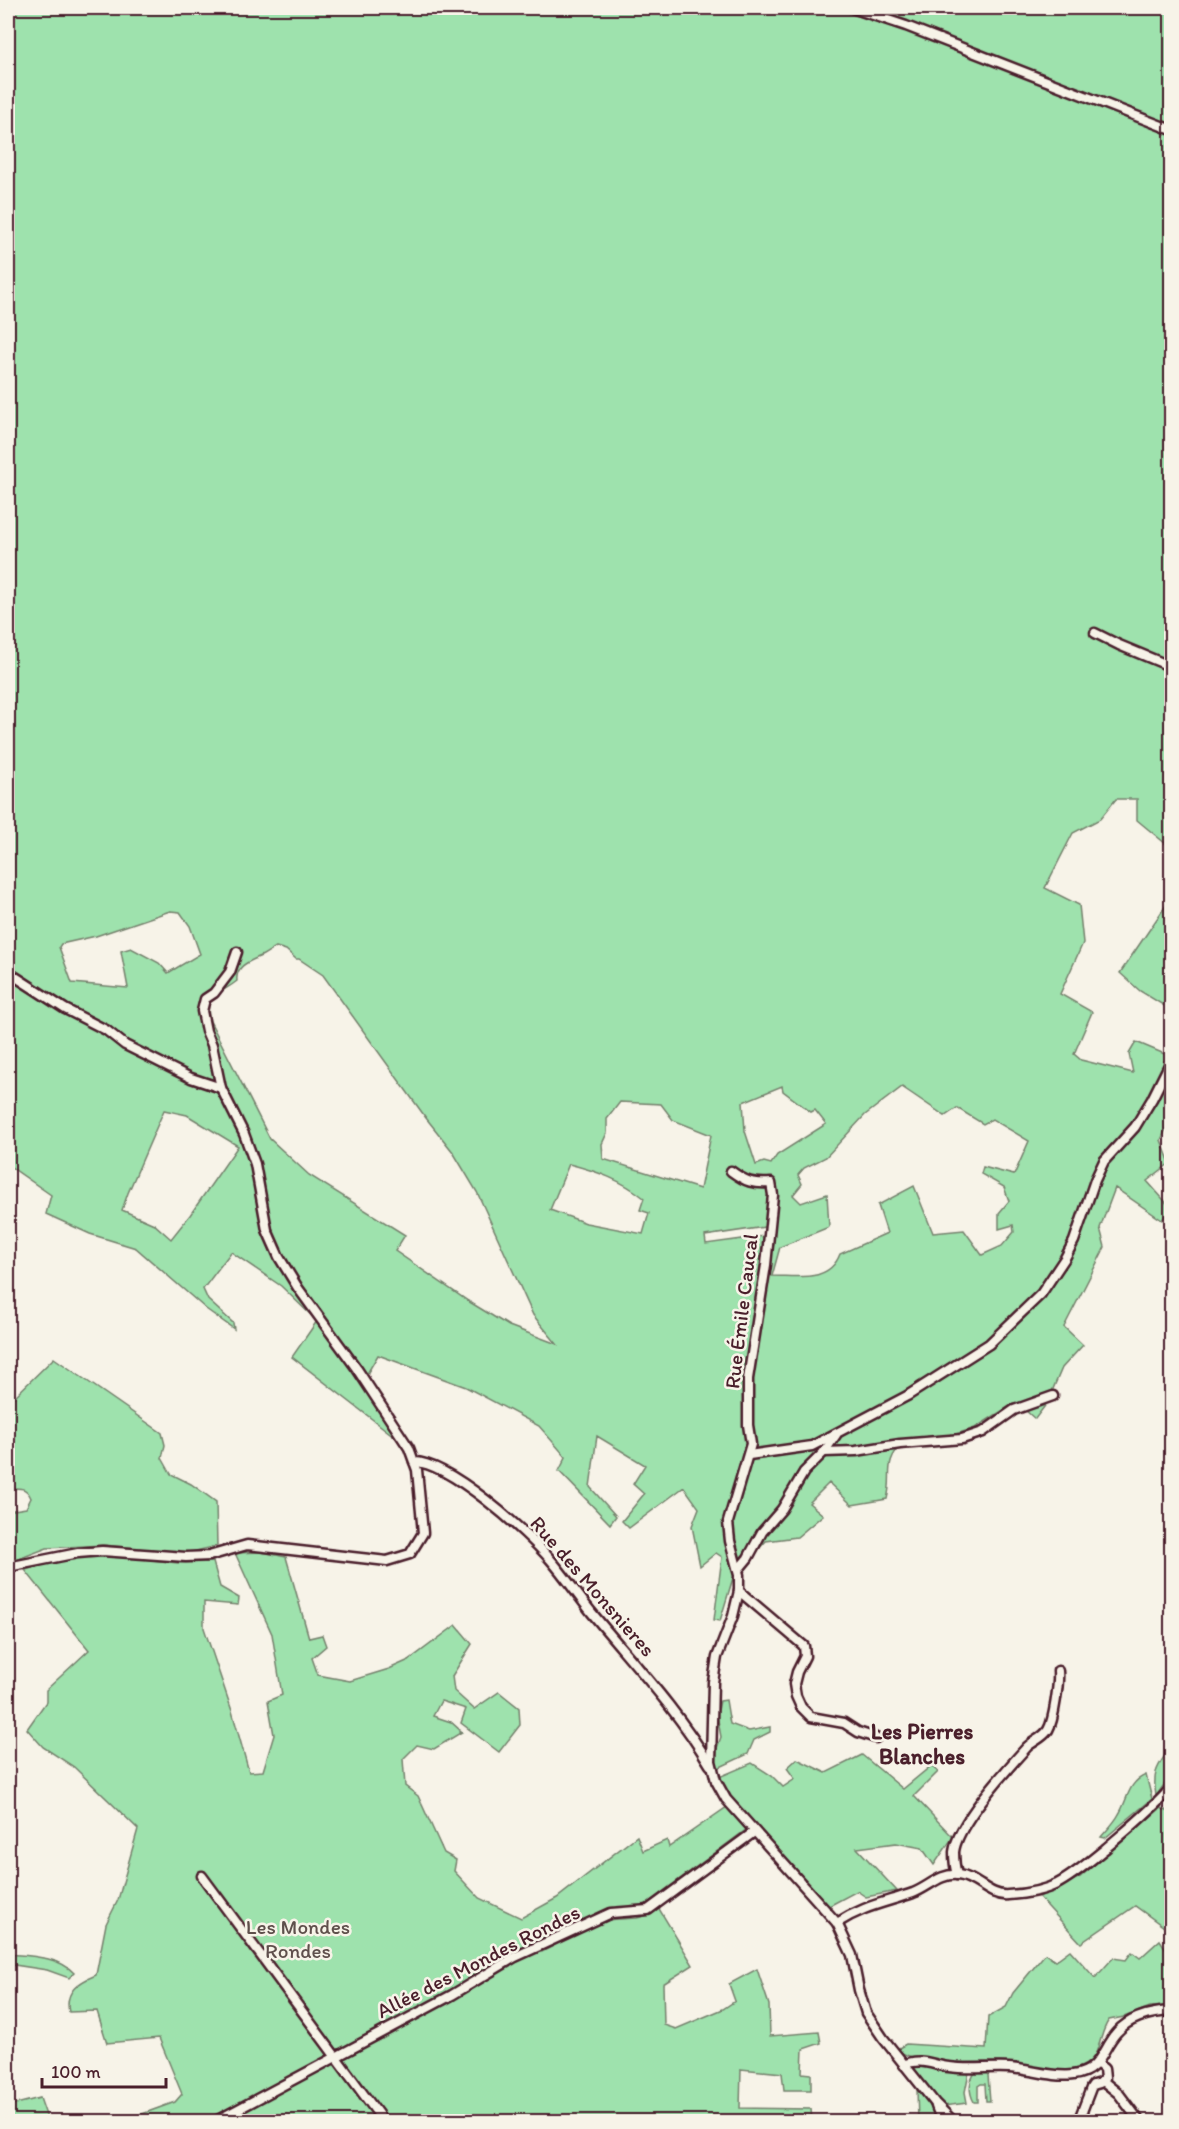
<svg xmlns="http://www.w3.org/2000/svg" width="1179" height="2129" font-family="Itim,sans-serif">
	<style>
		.green { fill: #9ee2ad; stroke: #74806c; stroke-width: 1.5; fill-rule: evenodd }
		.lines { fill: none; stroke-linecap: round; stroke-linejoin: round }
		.minor-casing { stroke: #4a1f2b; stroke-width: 13 }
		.minor { stroke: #f7f3e8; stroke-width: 8 }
		.labels { text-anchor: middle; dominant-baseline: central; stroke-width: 5; stroke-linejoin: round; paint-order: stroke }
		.street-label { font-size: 21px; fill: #4a1f2b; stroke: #f7f3e8 }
		.park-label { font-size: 21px; fill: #5f504c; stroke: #f7f3e8 }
		.neighbourhood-label { font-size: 22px; font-weight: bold; fill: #4a1f2b; stroke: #f7f3e8 }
	</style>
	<rect width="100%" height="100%" fill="#f7f3e8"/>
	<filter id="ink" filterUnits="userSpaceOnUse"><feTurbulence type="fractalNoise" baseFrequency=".0167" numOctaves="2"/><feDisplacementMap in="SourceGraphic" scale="12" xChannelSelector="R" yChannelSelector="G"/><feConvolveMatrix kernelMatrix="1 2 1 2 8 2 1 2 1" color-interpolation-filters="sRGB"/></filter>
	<g filter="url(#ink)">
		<g class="green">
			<path d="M8,8h1163v843l-5,-7 -29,-24v-21h-21l-16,20 -27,14 -28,55 34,17 4,38 -23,51 32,18 -18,42 7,6 52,13 -4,-19 7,-12 31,13 4,-8v71l-10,22 9,23 -23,18 24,27 -9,12 -47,-32 -15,40 5,19 -41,80 19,18 -21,23 -15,35 -12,16 -19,-17 -41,26 -19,6 -51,6c-24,25 -11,32 -18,59l-35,6 -23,-22 -20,20 14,12 -26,22 -31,4 -33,37 -13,43 -6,-1 8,-63 -6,-4 -16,13 -8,-40 7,-18 -15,-21 -55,41 -7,-7 22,-27 -11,-10 12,-19 -48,-29 -7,51 26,29 -6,8 -51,-53 7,-14 -27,-31 -73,-39 -88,-32 -17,29 38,56 -107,-83 25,-36 -36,-35 -50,-34 -28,37 5,11 25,23 1,6 -28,-20 -70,-61 -46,-14 -44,-20 5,-19 -43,-30zM170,911l10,1 10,14 10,28 -32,19 -9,-10 -28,-15 -10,3 7,37 -56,-5 -13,-36 2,-3 35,-8zM276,947l10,3 10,9h3l24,16 103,143 27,34 24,40 56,123 24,29 -48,-18 -41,-25 -73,-50 10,-16 -96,-60 -39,-36 -60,-118c-7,-25 9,-26 27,-40 -2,-16 14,-20 26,-26 4,-2 8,-5 13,-8zM782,1086l1,5 28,21 4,-2 11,14 -49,31 -6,9 -7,-2 -8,3 -11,-34 -2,-29zM902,1087l43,29 12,-8 26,16 9,-5 37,22 -15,34 -31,-8 -2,7 23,13 5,14 -10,12v16l14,-4 1,7 -12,14 -20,9 -18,-25 -31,3 -19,-47 -36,19 9,28 -47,21c-11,29 -42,22 -68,22l8,-29 49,-20 -2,-33 -26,9 -8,-8 9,-11 -4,-9 6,-7 22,-11 39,-42zM620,1102l41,2 12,16 38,15 -11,54 -97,-30 -1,-15 5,-11v-14zM164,1110l23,5 51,31 -48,69 -19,24 -17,-15 -32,-14 6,-17zM569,1164c27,7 53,16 75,34l-4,12 9,3 -6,21 -57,-11 -36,-13zM765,1227l-1,9 -58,8 -1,-8z"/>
			<polygon points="1171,898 1171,1010 1140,991 1120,973"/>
			<path d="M54,1358l108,75 3,12 -3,13 9,16 20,10 25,18 1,44 -30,7 -83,-8 -57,3 -39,15v-52l18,-3 5,-10c-5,-12 -12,-10 -23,-9v-86z"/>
			<path d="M262,1552l24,5 23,81 13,-3 4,11 -14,12 6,17 32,6 39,-12 20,-9 47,-35 16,19 -20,32 2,15 20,18 25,-17 20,16 1,17 -21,27 -38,-29 5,-14 -25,-8 -8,15 18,6 11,10 -28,17 -17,-4 -14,14 2,27 13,10 26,57 12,7 -2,11 25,27 42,20 36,-20 80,-62 6,15 24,-11 2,7 58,-40 20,22 -105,78 -34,2 -68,34 2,9 61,-32 34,-2 8,-2 13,-9 35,58 -30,19 1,41 12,4 47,-20 12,-8 -6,-17 28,-15 12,36 1,31 49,-4 2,11 -18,6 -1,24 9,1v16h-27l-2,-17 -41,-4 -1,39 71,1 1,12h-689l52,-19 7,-8 -23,-56 -52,5 -10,-32 -28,1c-5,-21 10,-30 27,-37l10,-51 12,-24 20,-71 -64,-62 -31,-20 -16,-18 19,-27v-12l43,-40 -64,-80 36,-10 38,-6 79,9 35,-1 7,25 19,11 -1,7 -34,-3v26l28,83 17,61 14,-1 11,-36 -6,-34 14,-6 -10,-61 -37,-81z"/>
			<polygon points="726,1700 730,1724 749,1731 770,1727 770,1732 754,1740 748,1754 716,1769 717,1748 721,1737 717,1715 720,1701"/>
			<path d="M1171,1746v29l-15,21c-4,-26 2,-29 15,-50z"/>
			<polygon points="862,1755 903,1789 931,1766 938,1772 914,1796 953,1837 934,1865 922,1848 896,1843 857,1848 897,1891 866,1897 857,1891 829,1906 729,1796 719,1777 752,1763 772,1776 783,1787 795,1779 787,1768 797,1759 826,1773"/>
			<path d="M1146,1775l6,24 -47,39 -4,-1c6,-7 14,-15 18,-23 9,-15 9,-32 27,-39z"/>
			<polygon points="1161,1808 1171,1813 1171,1932 1135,1906 1081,1943 1039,1897 1080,1877"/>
			<path d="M1160,1940l11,17v49l-21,1 -26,10 -15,3c-10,13 -8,35 -23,44 -21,14 -61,-1 -85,-2 -26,-1 -85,5 -104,-13l9,-5 80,5 2,-32 18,-10 7,-14 32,-39 10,7 15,-11 25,28 18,-20 13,2 6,-8 8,6z"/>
			<path d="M8,1954c22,2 50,2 66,19l-5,5 -22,-8 -39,-6z"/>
			<polygon points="916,2064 948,2072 969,2072 965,2092 967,2103 943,2106 915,2072 913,2066"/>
			<path d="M976,2071h15l-3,4 2,26h-4l-1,-17h-4l-3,2v16h-4c-6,-11 -5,-21 2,-31z"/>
			<polygon points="917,2089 923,2094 939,2121 918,2121"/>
			<polygon points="40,2098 48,2121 8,2121 8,2106"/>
		</g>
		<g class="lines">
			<defs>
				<g id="minor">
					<polyline points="852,8 906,26 1172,130"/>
					<polyline points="1095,633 1119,645 1172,667"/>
					<polyline points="8,972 65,1009 106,1030 125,1045 191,1078 221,1088"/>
					<path d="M731,1171c15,11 21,13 40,12l2,12 -7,70 -18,114v46l3,19 -23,78 2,19 9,34v16l-6,25 -16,41 -4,25 -2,79 5,20 10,18 111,124 15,32 7,35 7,23 17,25 52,65 19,19"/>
					<polyline points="824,1452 856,1451 900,1444 962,1439 983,1432 1014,1410 1053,1396"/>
					<polyline points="749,1455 812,1446 907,1396 989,1344 1041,1294 1065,1258 1074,1241 1095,1180 1104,1161 1135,1127 1152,1099 1172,1059"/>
					<path d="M414,1462c35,0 113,70 136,97 15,17 28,37 42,54 41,50 85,96 118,152"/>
					<polyline points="8,1567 78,1553 102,1551 186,1557 209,1556 247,1545 387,1561 410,1554 423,1533 417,1470 409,1448 357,1369 298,1288 279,1257 267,1230 255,1164 244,1134 221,1088 212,1045 206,1031 202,1011 205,999 214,993 230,972 237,952"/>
					<polyline points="738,1570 748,1558 762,1532 782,1509 804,1472 824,1452 836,1435"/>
					<polyline points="739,1591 804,1646 805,1656 797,1672 794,1684 796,1696 801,1707 811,1717 844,1723 858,1732 876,1738"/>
					<path d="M957,1875c-2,-7 -3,-15 -3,-23 3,-28 53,-83 73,-105 6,-6 16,-9 21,-17 6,-10 11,-47 10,-59"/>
					<polyline points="202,1876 384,2122"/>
					<path d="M837,1923c26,-17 47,-20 76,-30 16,-6 27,-20 45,-18 19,2 31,22 50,20 16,-1 35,-4 49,-11 17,-9 33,-23 48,-35 23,-20 47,-39 67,-62"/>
					<path d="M904,2065c15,-8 29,0 45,2 19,3 40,0 60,1 20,1 45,10 64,7 29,-4 28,-26 44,-43 14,-16 35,-20 55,-21"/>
					<polyline points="1103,2081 1119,2094 1140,2122"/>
					<polyline points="936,2106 942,2122"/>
					<polyline points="214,2122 452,1995 515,1957 611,1913 648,1910 754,1832"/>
					<polyline points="1078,2122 1091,2088 1093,2085 1100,2083 1105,2078 1104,2069 1097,2063"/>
				</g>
			</defs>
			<use href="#minor" class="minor-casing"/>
			<use href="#minor" class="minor"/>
		</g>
	</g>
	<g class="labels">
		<g class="street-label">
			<text transform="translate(741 1311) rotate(-83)">Rue Émile Caucal</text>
			<text transform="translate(593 1586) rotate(49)">Rue des Monsnieres</text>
			<text transform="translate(478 1961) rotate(-27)">Allée des Mondes Rondes</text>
		</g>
		<g class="park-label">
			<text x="298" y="1926">Les Mondes<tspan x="298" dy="24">Rondes</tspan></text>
		</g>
		<g class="neighbourhood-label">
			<text x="922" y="1731">Les Pierres<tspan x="922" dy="25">Blanches</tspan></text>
		</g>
	</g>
	<rect width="1179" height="2129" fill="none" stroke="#f7f3e8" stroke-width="30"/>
	<rect x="15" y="15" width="1149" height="2099" fill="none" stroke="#4a1f2b" stroke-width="2" filter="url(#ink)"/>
	<path d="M42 2078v9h124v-9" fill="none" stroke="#4a1f2b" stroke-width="3"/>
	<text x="51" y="2078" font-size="18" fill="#4a1f2b" stroke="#f7f3e8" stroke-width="4.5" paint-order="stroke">100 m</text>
</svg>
